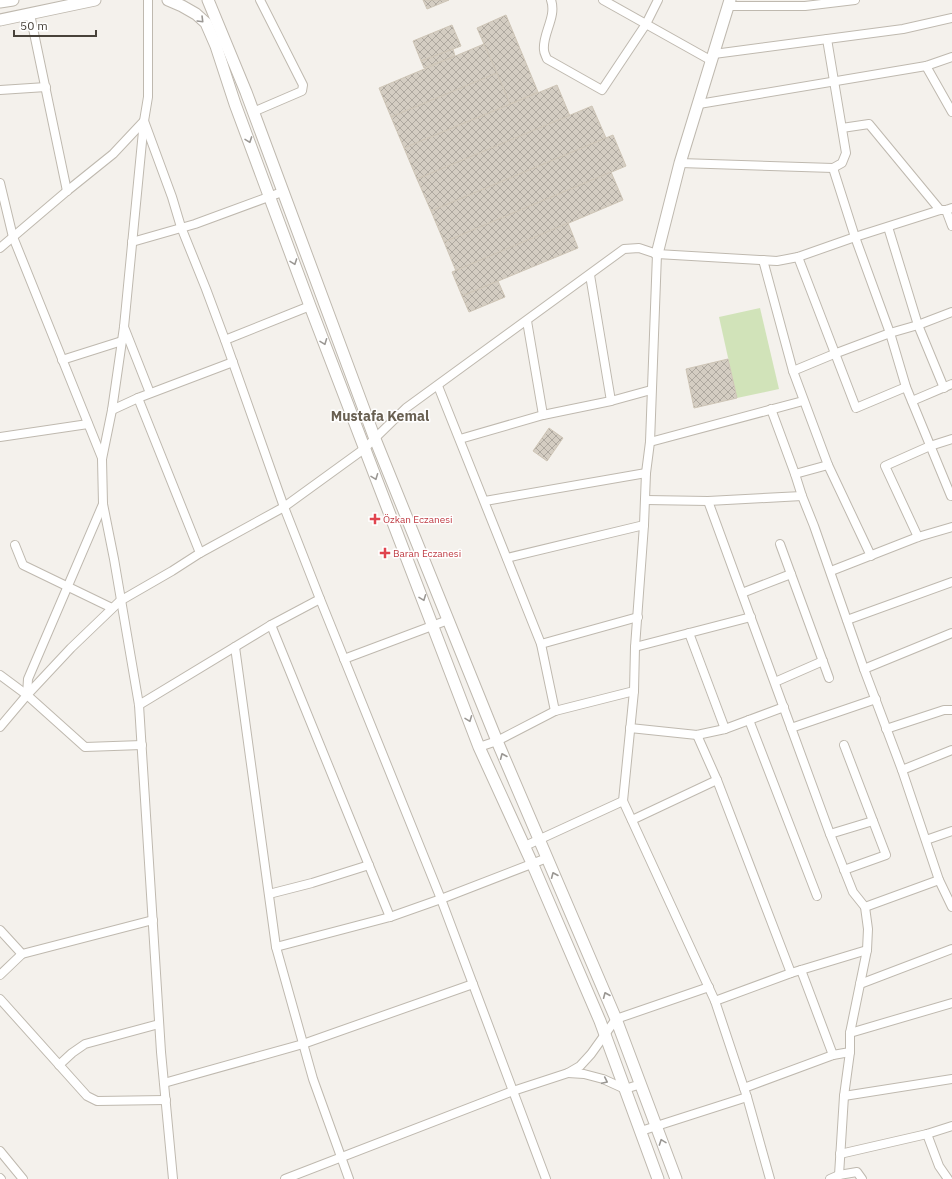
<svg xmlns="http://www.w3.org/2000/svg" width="952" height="1179" font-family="'IBM Plex Sans',sans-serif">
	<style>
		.garden { fill: #d1e3b9 }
		.building { fill: url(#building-cross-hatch); stroke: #cec5b6 }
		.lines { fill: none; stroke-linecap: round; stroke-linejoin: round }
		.minor-casing { stroke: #bfb9af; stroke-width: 10 }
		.tertiary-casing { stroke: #bfb9af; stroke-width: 13 }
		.minor { stroke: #fff; stroke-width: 8 }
		.tertiary { stroke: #fff; stroke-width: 11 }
		.oneway { stroke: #9a9793 }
		.health-dot { fill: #e0444e; stroke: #fff; stroke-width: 1.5 }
		.labels { text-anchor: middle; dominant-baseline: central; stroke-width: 3; stroke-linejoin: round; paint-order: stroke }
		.health-label { font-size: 10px; fill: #be3a42; stroke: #fff; text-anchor: start }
		.district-label { font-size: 14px; font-weight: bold; fill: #696052; stroke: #fff }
	</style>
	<defs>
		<pattern id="building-cross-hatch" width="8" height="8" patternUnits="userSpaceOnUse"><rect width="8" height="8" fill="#d4cdc2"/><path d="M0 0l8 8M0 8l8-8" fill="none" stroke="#aea89f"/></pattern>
	</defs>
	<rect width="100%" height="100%" fill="#f4f1ec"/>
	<polygon class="garden" points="760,308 779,389 737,398 719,317"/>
	<g class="building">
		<polygon points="423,0 449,0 427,9"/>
		<polygon points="506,15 538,92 510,104 477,28"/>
		<polygon points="452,25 461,46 421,61 413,41"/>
		<polygon points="484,44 497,73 391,117 379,88"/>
		<polygon points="453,49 455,56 424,68 421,61"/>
		<polygon points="497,73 510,104 404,148 391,117"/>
		<polygon points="557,85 570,116 417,179 404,148"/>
		<polygon points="592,106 606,138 431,211 417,179"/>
		<polygon points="613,135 626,166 444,242 431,211"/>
		<polygon points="611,172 623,200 456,271 444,242"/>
		<polygon points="568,223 578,248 462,296 452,272"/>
		<polygon points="498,281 505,297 469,312 462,296"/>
		<polygon points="728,359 737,398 694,408 686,369"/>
		<polygon points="549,428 563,438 547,461 533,451"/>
	</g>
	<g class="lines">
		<defs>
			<g id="minor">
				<polyline points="148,0 148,97 144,121 124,327 112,410 102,459 103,504 114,559 139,705 161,1052 173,1179"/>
				<path d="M551,0c6,17 -9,34 -7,50 0,3 2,6 3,9l55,31 44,-66 12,-24"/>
				<polyline points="603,0 712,61"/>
				<polyline points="728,6 805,6 855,0"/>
				<polyline points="30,14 67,191"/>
				<polyline points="714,54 903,29 952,18"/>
				<polyline points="926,66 952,112"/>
				<polyline points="0,90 46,87"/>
				<polyline points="699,104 926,66 952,57"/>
				<polyline points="253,112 302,91 303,85 260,0"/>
				<polyline points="842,128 869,124 940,210"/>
				<polyline points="680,163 833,168 842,163 846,153 827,39"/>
				<polyline points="833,168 855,237 890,333 906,387 951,496 952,495"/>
				<polyline points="0,183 13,237 102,458"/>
				<polyline points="946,210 952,226"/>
				<polyline points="888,227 918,325 944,388"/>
				<polyline points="132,242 195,224 282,192"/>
				<polyline points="0,248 67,191 113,154 144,121 172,197 181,227 206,289 225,340 284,507 320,599 441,899 546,1179"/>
				<polyline points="798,257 856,408 906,387"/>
				<polyline points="763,260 793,371 828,465 795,474"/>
				<polyline points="590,275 611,401"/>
				<polyline points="527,321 543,415"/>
				<polyline points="124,327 150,393"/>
				<polyline points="225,340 310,306"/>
				<polyline points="62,360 122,341"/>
				<polyline points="793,371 834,354 890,333 918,325 952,312"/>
				<polyline points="438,386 541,644 555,711"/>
				<polyline points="138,398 200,553"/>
				<polyline points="912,401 952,384"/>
				<polyline points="771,409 795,474 802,496 814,526 864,669 902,770 939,880 952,907"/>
				<polyline points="112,410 138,398 233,362"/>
				<polyline points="0,437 88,424"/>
				<polyline points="460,439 543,415 611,401 651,390"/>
				<polyline points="650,442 803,401"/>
				<polyline points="828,465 871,556"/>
				<polyline points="646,500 708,501 802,496"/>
				<polyline points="485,501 646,473"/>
				<polyline points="708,501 830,834 853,892 865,907 868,929 867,950 850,1033 850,1052 833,1055 744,1088"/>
				<polyline points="918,537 885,466 930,446 952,439"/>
				<polyline points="780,544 829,678"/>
				<polyline points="15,545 23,565 112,608"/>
				<polyline points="507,558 644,525"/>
				<polyline points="831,571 918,537 952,527"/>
				<polyline points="742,593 791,574"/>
				<polyline points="847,620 952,582"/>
				<polyline points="271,625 390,917"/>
				<polyline points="689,633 725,729"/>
				<polyline points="541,644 638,617"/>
				<polyline points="235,647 276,947 313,1079 349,1179"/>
				<polyline points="635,647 751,617"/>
				<polyline points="344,659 448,620"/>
				<polyline points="864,669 952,633"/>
				<polyline points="0,675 27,695 85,747 142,745"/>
				<polyline points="775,682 823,661"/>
				<polyline points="27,695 28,679 103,504"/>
				<polyline points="139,705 271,625 320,599"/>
				<polyline points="749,720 817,896"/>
				<polyline points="0,727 27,695 71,648 120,601 172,571 200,553 284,507 364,449 406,408 624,249 639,248 657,254 777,261 798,257 855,237 940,210 946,210 952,208"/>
				<polyline points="630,728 697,735 725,729 784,707"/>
				<polyline points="791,728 876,699"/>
				<polyline points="886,729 944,710 952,710"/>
				<polyline points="697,735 717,780 791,973"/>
				<polyline points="844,745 886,855 844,870"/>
				<polyline points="479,747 497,741 555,711 634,691"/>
				<polyline points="902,770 952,750"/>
				<polyline points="623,801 634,691 635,647 644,525 646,473 650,442 657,254"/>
				<polyline points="632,820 717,780"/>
				<polyline points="830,834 873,821"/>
				<polyline points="926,840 952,831"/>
				<polyline points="525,846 623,801 715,1001 747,1097 770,1179"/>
				<polyline points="269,894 312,883 369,865"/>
				<polyline points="865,907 939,880"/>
				<polyline points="0,930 22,954"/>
				<polyline points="276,947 390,917 441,899 547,858"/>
				<polyline points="801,970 833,1055"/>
				<polyline points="0,975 22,954 153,920"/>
				<polyline points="860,984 952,949"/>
				<polyline points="0,999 87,1096 97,1101 166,1100"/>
				<polyline points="715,1001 791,973 867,950"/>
				<polyline points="850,1033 952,1003"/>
				<polyline points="59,1065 72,1053 85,1044 159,1024"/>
				<polyline points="568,1073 584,1074 603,1079 625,1089 641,1084"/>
				<polyline points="164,1083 303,1044 473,984"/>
				<polyline points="844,1096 952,1079"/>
				<polyline points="641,1131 747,1097"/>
				<polyline points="927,1134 939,1166 948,1179"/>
				<polyline points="0,1151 23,1179"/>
				<polyline points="840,1154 927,1134 952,1126"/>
				<polyline points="839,1175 844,1096 850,1052"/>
				<polyline points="0,1178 1,1179"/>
				<polyline points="285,1179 513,1091 568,1073 580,1066 591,1054 616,1019 709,987"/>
				<polyline points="830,1179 839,1175 857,1172 862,1179"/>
			</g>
			<g id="tertiary">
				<polyline points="168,0 182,6 196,14 206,23 216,46 235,104 310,306 479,747 532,863 600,1021 658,1179"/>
				<polyline points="208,0 246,92 375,439 497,741 616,1019 676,1179"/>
				<polyline points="0,2 13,0"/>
				<polyline points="0,20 95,0"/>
				<polyline points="657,254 680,163 730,0"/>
			</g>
		</defs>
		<use href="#minor" class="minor-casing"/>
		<use href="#tertiary" class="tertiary-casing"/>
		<use href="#minor" class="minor"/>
		<use href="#tertiary" class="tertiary"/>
	</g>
	<defs><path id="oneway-chevron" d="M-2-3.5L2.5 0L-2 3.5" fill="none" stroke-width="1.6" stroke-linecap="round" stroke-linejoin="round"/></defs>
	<g class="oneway">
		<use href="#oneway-chevron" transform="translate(201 20) rotate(45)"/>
		<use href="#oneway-chevron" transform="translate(249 140) rotate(70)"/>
		<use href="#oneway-chevron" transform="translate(294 262) rotate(70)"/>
		<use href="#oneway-chevron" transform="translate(324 342) rotate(69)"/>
		<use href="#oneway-chevron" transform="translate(375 477) rotate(69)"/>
		<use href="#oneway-chevron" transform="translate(423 598) rotate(69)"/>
		<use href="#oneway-chevron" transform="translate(469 719) rotate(69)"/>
		<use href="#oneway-chevron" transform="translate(503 756) rotate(-113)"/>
		<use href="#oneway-chevron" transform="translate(554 875) rotate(-113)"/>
		<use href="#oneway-chevron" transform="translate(606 995) rotate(-113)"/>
		<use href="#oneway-chevron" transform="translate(605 1081) rotate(25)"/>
		<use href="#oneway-chevron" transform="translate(662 1142) rotate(-110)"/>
	</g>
	<g class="health-dot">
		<path d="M373 513h4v4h4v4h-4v4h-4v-4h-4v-4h4z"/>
		<path d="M383 547h4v4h4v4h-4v4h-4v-4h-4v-4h4z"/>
	</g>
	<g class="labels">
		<g class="health-label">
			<text x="383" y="519">Özkan Eczanesi</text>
			<text x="393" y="553">Baran Eczanesi</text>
		</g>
		<g class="district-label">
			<text x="380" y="416">Mustafa Kemal</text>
		</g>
	</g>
	<path d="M14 30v6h82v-6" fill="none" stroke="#48423a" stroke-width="2"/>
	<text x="20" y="30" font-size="12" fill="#48423a" stroke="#ffffff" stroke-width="3" paint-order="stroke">50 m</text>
</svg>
